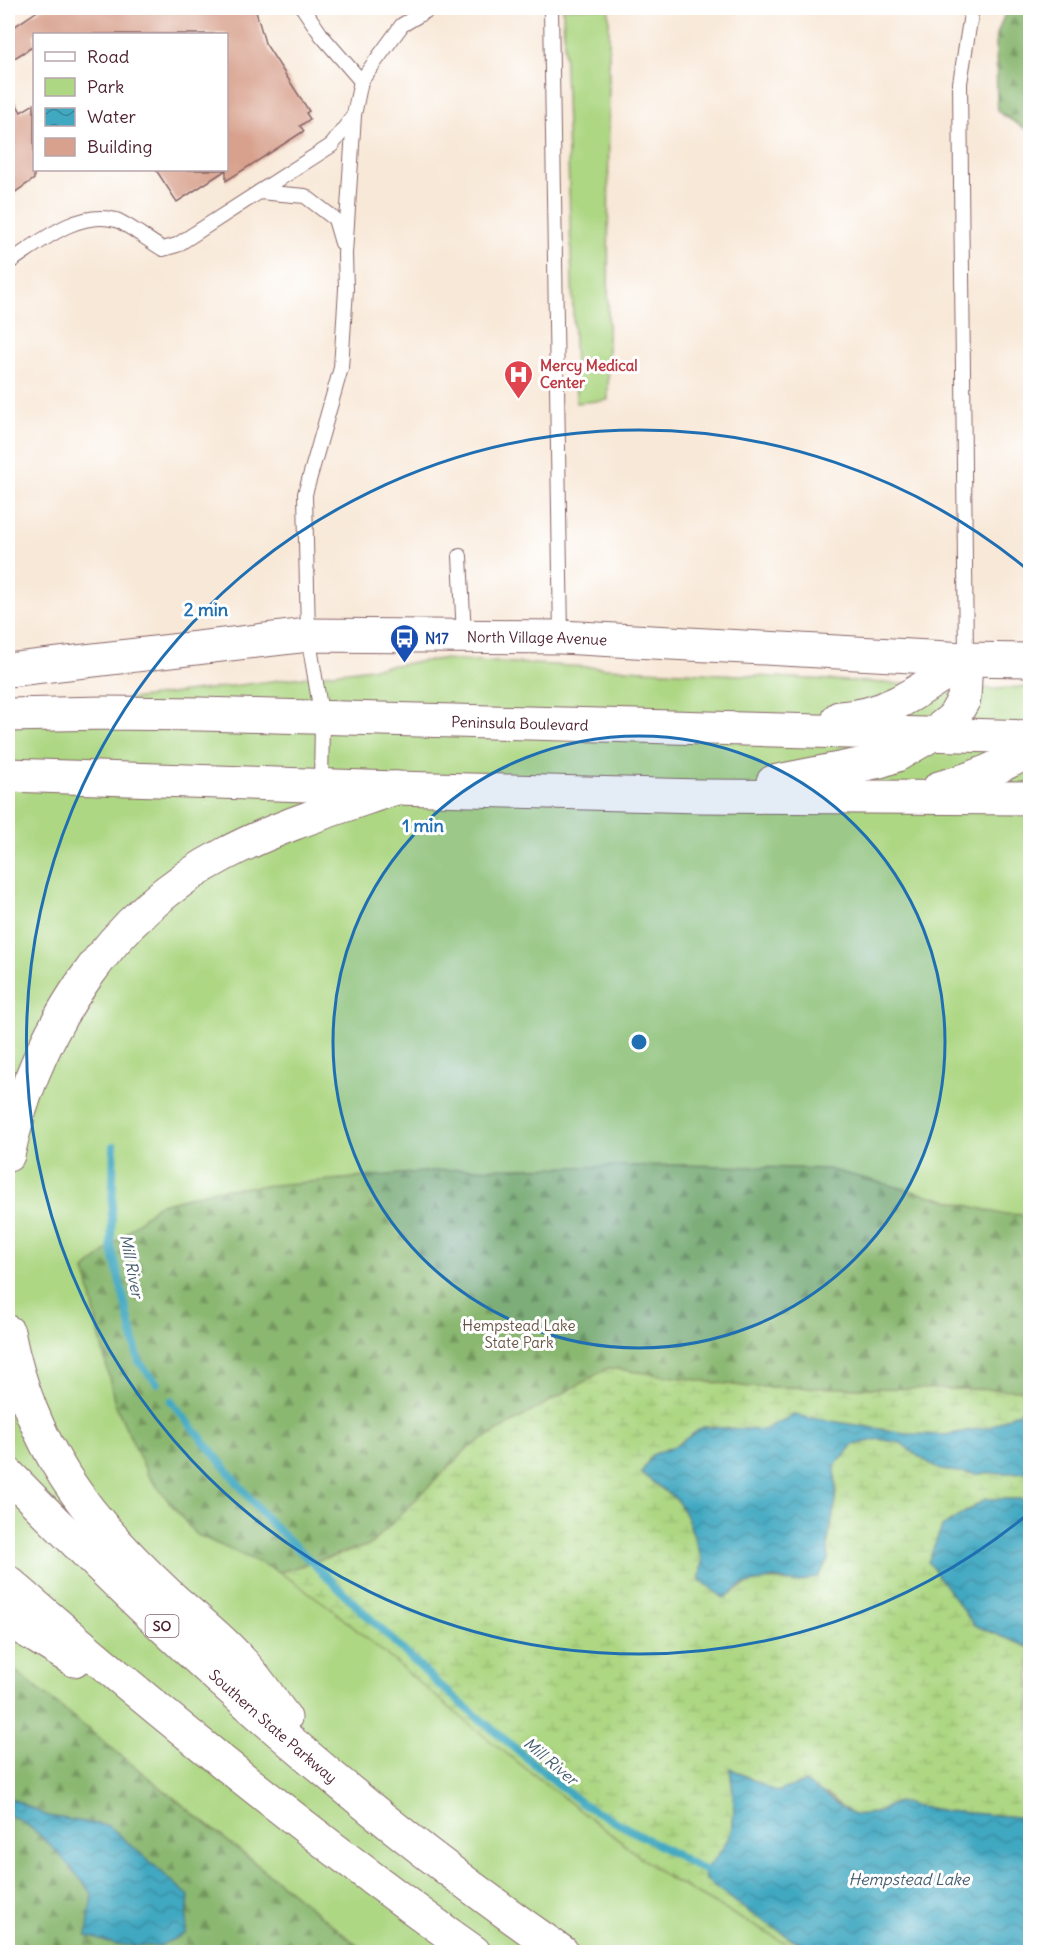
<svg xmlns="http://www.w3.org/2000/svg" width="1038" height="1960" font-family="Delius,sans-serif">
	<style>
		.green { fill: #add783; stroke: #7c7b57; stroke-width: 1.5 }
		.forest { fill: url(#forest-firs); stroke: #6a6c4e; stroke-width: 1.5 }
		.wetland { fill: url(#wetland-marsh); stroke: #7c7b57; stroke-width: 1.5 }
		.water { fill: url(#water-waves); stroke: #466476; stroke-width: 1.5 }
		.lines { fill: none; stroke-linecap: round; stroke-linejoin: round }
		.stream { stroke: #41a8c1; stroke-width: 8 }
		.building { fill: #d8a18d }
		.service-casing { stroke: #876567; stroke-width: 16 }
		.tertiary-casing { stroke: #876567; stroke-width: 35 }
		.primary-casing { stroke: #876567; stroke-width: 35 }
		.motorway-casing { stroke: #876567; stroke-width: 35 }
		.service { stroke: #fff; stroke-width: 14 }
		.tertiary { stroke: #fff; stroke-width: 33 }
		.primary { stroke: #fff; stroke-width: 33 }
		.motorway { stroke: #fff; stroke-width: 33 }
		.ring { fill: none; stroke: #1f6fb2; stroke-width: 3 }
		.labels { text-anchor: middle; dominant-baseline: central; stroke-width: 6; stroke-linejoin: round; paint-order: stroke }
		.shield { fill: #fff; stroke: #80626b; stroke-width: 1.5 }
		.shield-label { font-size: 14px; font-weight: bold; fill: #4a1f2b }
		.health-label { font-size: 15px; font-weight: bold; fill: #be3a42; stroke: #fff; text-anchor: start }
		.transit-label { font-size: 15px; font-weight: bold; fill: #164399; stroke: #fff; text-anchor: start }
		.street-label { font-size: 15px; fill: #4a1f2b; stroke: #fff }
		.park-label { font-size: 15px; fill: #685645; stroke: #fff }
		.water-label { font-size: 16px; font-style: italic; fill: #465d6e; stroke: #fff }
		.centre { fill: #1f6fb2; stroke: #fff; stroke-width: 3 }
		.ring-label { font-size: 18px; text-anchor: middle; font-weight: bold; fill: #1f6fb2; stroke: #fff; stroke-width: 6; stroke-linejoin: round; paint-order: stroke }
	</style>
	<defs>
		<pattern id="forest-firs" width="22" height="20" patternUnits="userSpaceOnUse" patternTransform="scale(1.5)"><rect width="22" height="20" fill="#8ab871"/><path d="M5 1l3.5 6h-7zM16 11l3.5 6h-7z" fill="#73955d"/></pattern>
		<pattern id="wetland-marsh" width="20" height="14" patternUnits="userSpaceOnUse" patternTransform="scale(1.5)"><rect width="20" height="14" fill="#add783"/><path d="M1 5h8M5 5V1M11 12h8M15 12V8" fill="none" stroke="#96b871"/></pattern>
		<pattern id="water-waves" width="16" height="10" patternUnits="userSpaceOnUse" patternTransform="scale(1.5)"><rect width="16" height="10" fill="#41a8c1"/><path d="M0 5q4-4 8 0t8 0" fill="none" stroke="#38889d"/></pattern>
	</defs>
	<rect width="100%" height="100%" fill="#fff"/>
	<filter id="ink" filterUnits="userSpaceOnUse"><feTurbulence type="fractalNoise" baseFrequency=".0167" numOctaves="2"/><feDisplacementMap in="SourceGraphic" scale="12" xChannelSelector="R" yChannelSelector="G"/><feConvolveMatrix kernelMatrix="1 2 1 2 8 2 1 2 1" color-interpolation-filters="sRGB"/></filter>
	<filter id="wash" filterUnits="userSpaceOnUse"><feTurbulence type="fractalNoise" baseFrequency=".008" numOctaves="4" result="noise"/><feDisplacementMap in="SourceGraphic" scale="24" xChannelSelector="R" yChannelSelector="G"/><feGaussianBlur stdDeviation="1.35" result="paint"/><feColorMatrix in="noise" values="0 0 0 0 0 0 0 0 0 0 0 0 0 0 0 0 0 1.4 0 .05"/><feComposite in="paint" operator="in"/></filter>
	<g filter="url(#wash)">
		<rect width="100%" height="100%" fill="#f8e8d7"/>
		<g class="green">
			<polygon points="563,8 609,8 608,400 576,403"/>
			<polygon points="441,659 997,689 1030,686 1030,1952 8,1952 8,715"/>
		</g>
		<g class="forest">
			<polygon points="1007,8 1030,8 1030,132 997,111 996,37"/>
			<polygon points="684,1165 828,1169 1001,1214 1030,1215 1030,1390 748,1387 608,1368 468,1448 370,1545 280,1572 195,1534 148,1475 115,1404 85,1270 157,1205 216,1190 457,1169"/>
			<polygon points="8,1665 366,1952 8,1952"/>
		</g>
		<path class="wetland" d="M608,1368l140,19 282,3v19h-6l-34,18 -45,8 -33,-1 -119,-19 -29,15 -61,-3 -26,18 -25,10 -11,18 36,27 11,20 14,40 -2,20 24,18c25,-18 40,-22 71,-15l33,-23v-19l8,-42 -1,-34 18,-20 26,-6 22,4 18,14 22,13 37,4 52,-2v27h-44l-44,28 32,98 56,23v170l-85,-7 -48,-9 -22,11 -22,2 -26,-20 -51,-3 -46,-23c6,45 10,68 -26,101l46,43 64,39h-13l-136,-76 -185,-143 -152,-127 -48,-34 90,-27 98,-97z"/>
		<g class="water">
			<polygon points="1024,1409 1030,1409 1030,1472 978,1474 941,1470 919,1457 901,1443 879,1439 853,1445 835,1465 836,1499 828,1541 828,1560 818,1577 795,1583 775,1578 742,1585 724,1598 700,1580 702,1560 688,1520 677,1500 641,1473 652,1455 677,1445 703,1427 764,1430 793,1415 912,1434 945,1435 990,1427"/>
			<polygon points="986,1499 1030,1499 1030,1648 974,1625 928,1562 942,1527"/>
			<path d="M730,1768l46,24 29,-10 48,33 22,-2 22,-11 48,9 85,7v134h-216l-64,-39 -45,-34 -1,-9c36,-34 32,-56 26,-102z"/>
			<path d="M8,1797l40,19 61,10 80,70 -3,37 -26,13 -44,-1 -29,-9 5,-43c-20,-24 -55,-69 -84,-78z"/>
		</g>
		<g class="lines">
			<g class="stream">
				<polyline points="114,1146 111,1245 139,1362 157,1383"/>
				<polyline points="171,1401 266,1518 438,1684 581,1803 704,1870 713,1872"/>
			</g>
		</g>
		<g id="blocks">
			<g class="building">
				<polygon points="42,8 255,8 265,43 309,111 306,113 310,119 300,126 304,131 226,181 226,170 177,202 156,170 226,170 226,34 34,34 34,46 8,62 8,31"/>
				<polygon points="8,89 21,112 34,104 34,179 8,197"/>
			</g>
		</g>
	</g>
	<g filter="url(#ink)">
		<use href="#blocks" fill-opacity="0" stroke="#876567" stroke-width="1.5"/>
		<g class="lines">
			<defs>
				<g id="service">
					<polyline points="303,8 322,36 361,81"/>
					<polyline points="551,8 561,637"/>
					<polyline points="259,192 305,196 335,219 342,243"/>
					<path d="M8,263c30,-19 69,-54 108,-43 10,3 36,23 47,29l14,-4 155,-100 22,-30"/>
					<polyline points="460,556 464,636"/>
					<polyline points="966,659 960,83 972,8"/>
					<polyline points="321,787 322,719 308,635 305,494 341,368 346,289 345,254 354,115 361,81 402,25 431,8"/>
				</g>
				<g id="tertiary">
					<path id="s1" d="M8,670l300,-35 253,2 405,22 64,1"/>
				</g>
				<g id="primary">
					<path id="s2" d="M8,715l97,-2 95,1 830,23"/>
					<path d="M839,718c51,-2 86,-32 127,-59"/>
					<polyline points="8,775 396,788 700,796 1030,798"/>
					<polyline points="773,782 880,761 897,755 933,734 953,718 964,699 966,659"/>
					<path d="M939,788c34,-9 61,-20 91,-38"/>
				</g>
				<g id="motorway">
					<path d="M8,1155c27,-124 103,-242 217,-301 55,-29 113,-46 171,-66"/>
					<path d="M8,1332c23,115 77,185 161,263 24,22 50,41 71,65 17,17 30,39 45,58"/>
					<path id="s3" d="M8,1474c170,175 353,340 554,478"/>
					<path d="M8,1582c148,129 306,257 466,370"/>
					<polyline points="8,1617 17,1625 74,1660"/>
				</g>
			</defs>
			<use href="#service" class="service-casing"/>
			<use href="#tertiary" class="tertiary-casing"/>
			<use href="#primary" class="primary-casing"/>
			<use href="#motorway" class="motorway-casing"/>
			<use href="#service" class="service"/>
			<use href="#tertiary" class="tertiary"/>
			<use href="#primary" class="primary"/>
			<use href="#motorway" class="motorway"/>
		</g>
	</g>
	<circle cx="639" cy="1042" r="306" fill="#1f6fb2" fill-opacity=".12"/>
	<g class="ring">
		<circle cx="639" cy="1042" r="306"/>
		<path d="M1028 1514A612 612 0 1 1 1028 570"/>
	</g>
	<defs>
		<symbol id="hospital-pin" viewBox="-11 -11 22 30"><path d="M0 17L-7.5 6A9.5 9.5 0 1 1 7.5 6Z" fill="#e0444e" stroke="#fff"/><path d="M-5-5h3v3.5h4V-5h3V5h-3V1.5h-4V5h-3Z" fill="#fff"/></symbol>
		<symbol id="bus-pin" viewBox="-11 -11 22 30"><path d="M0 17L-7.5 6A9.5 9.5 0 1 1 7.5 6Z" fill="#1a4fb4" stroke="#fff"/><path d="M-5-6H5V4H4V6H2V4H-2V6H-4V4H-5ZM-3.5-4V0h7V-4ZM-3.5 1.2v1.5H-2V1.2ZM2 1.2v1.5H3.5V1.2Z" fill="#fff"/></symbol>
	</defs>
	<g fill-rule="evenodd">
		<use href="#hospital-pin" x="502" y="358" width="33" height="45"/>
		<use href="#bus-pin" x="388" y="622" width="33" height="45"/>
	</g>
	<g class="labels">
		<rect class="shield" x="145.5" y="1615" width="33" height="22" rx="4.5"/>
		<g class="shield-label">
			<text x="162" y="1626">SO</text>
		</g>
		<g class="health-label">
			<text x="540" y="365">Mercy Medical<tspan x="540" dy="17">Center</tspan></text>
		</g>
		<g class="transit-label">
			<text x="425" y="638">N17</text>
		</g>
		<g class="street-label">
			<text stroke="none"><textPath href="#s1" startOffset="531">North Village Avenue</textPath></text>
			<text stroke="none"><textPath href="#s2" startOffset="512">Peninsula Boulevard</textPath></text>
			<text stroke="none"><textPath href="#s3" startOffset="366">Southern State Parkway</textPath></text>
		</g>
		<g class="park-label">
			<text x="519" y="1325">Hempstead Lake<tspan x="519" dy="17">State Park</tspan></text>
		</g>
		<g class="water-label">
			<text transform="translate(132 1266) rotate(79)">Mill River</text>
			<text transform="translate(551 1761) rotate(40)">Mill River</text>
			<text x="909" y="1879">Hempstead Lake</text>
		</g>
	</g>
	<circle cx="639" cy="1042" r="9" class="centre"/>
	<g class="ring-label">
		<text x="206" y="616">2 min</text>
		<text x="423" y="832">1 min</text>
	</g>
	<rect width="1038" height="1960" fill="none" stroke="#fff" stroke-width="30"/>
	<rect x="33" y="33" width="195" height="138" fill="#ffffff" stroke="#b7a5aa" stroke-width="1.5"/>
	<rect x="45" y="52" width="30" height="9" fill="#ffffff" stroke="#b7a5aa" stroke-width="1.5"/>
	<text x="87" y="63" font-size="18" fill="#4a1f2b">Road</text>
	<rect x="45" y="78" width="30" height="18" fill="#add783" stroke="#b7a5aa" stroke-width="1.5"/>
	<text x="87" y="93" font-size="18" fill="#4a1f2b">Park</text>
	<rect x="45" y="108" width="30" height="18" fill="url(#water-waves)" stroke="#b7a5aa" stroke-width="1.5"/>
	<text x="87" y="123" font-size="18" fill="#4a1f2b">Water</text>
	<rect x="45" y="138" width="30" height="18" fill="#d8a18d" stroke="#b7a5aa" stroke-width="1.5"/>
	<text x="87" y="153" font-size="18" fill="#4a1f2b">Building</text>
</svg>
